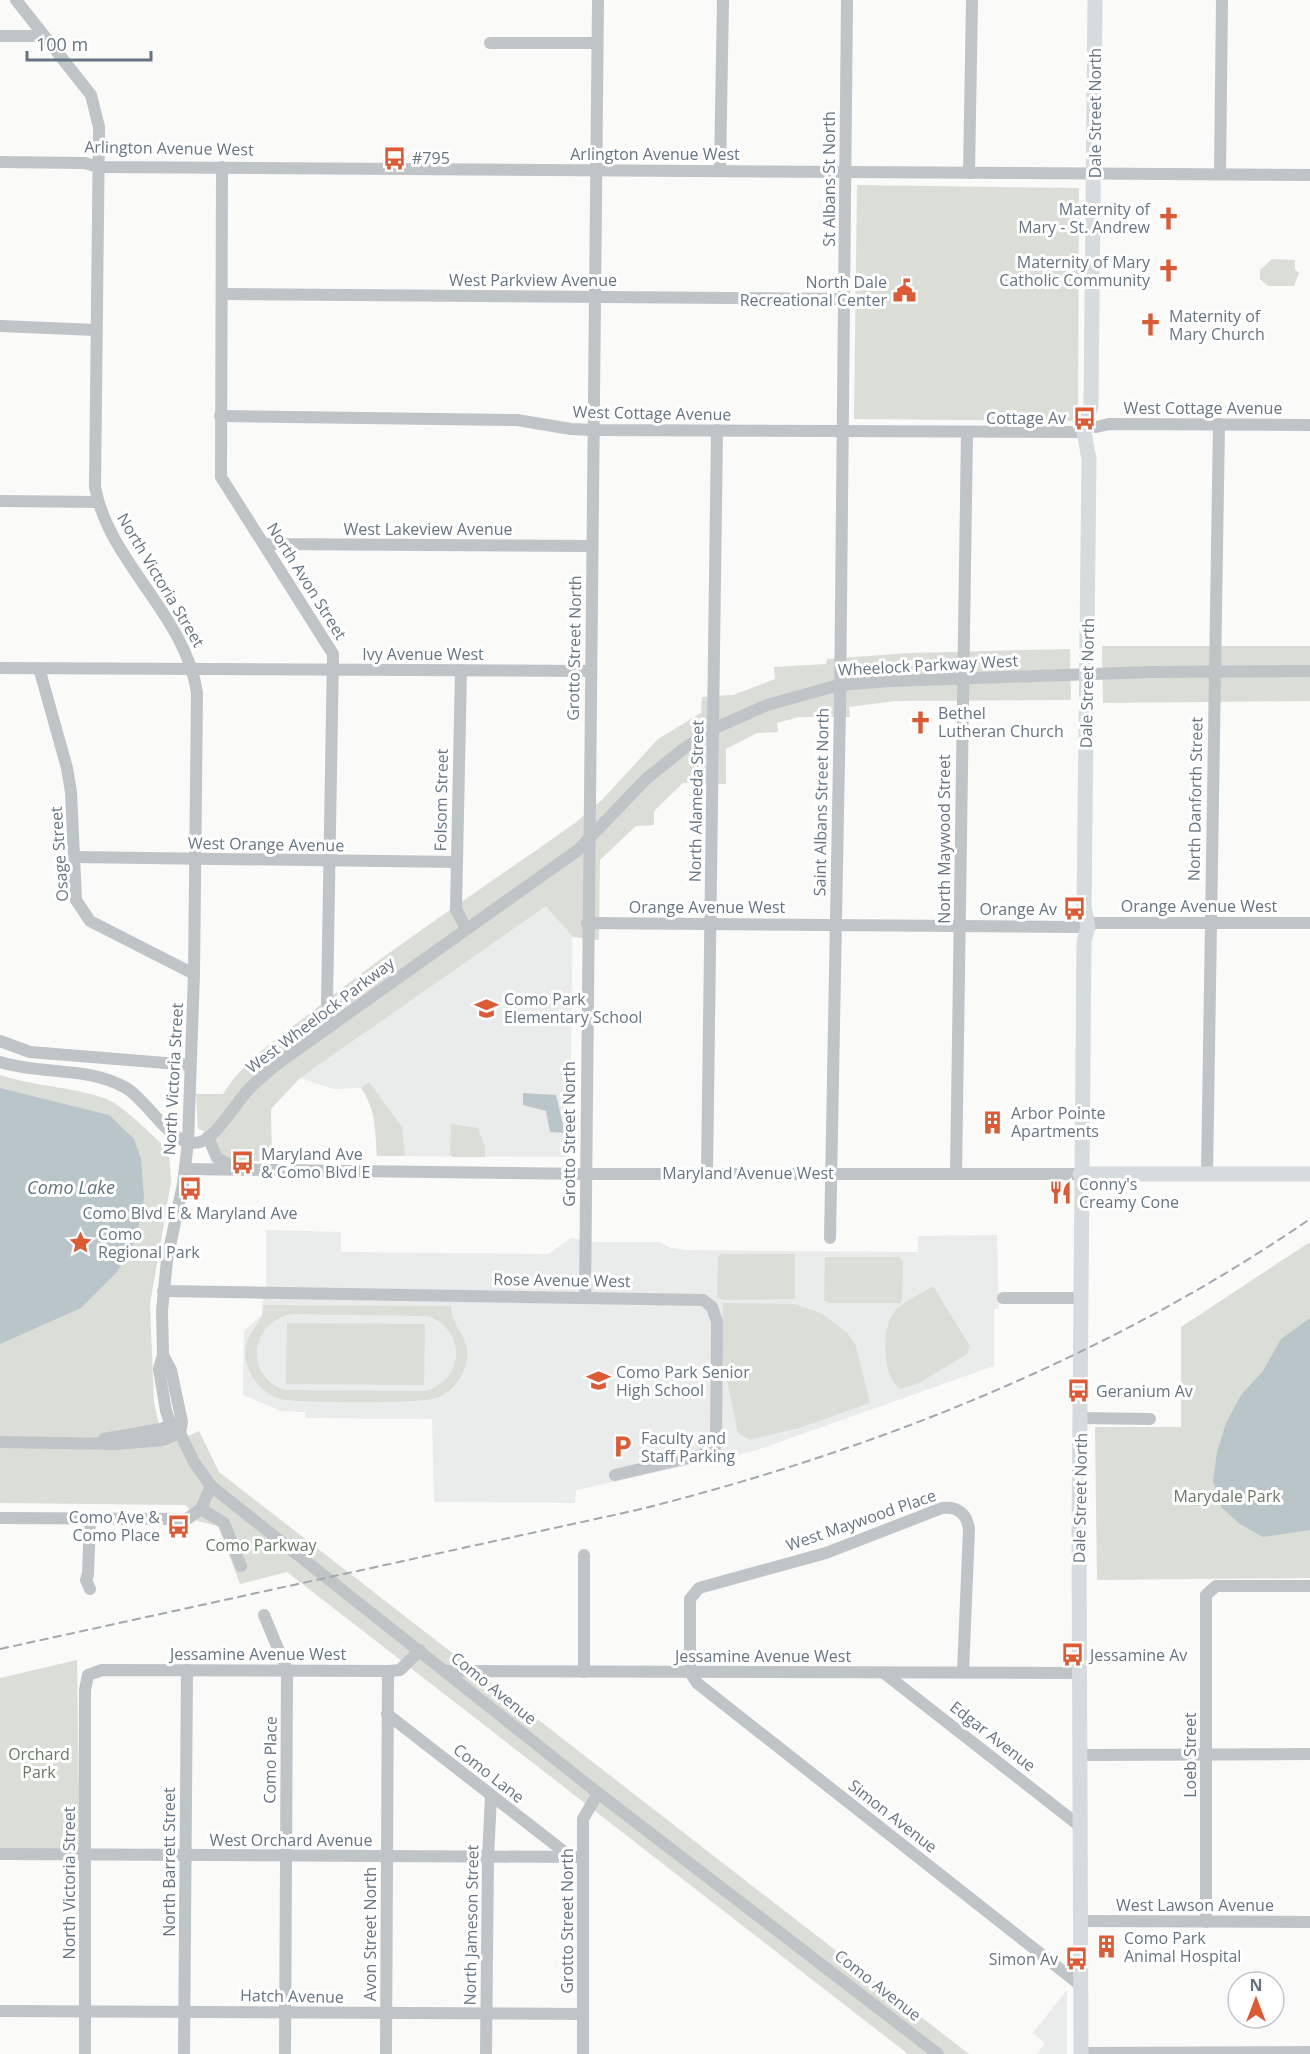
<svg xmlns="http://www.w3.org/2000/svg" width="1310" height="2054" font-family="'Open Sans',sans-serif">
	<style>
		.built { fill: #eaebeb }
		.green { fill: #daded7; fill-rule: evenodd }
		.water { fill: #b9c5c9 }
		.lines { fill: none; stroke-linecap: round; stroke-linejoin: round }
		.minor { stroke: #bfc4c7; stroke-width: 12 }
		.major { stroke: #d6dbde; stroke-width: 15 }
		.rail { stroke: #a1a8ae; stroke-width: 2; stroke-dasharray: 9 4.5; stroke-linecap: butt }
		.labels { text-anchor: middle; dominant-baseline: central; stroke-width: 6; stroke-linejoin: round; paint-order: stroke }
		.street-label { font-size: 16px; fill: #667581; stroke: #fff }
		.poi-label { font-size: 16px; fill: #667581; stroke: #fff; text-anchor: start }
		.park-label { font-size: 16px; fill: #687965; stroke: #fff }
		.water-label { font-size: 18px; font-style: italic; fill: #60747b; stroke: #fff }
	</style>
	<rect width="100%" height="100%" fill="#fafaf8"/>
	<g class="built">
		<polygon points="573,886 570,1157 377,1156 375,1117 368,1098 361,1088 333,1089 300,1078"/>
		<polygon points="266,1230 341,1232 341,1252 548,1254 571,1238 595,1242 659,1242 671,1248 687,1250 918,1252 918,1236 997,1235 999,1309 994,1309 994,1366 754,1451 576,1490 575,1503 434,1502 432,1419 306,1418 305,1412 281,1411 243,1395 244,1331 262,1315 262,1303 266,1291"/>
		<polygon points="1067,1990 1067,2054 1037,2054 1045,2043 1033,2033"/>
	</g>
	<g class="green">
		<polygon points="857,185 1079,188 1078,421 854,419"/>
		<polygon points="1272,259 1295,260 1295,269 1299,273 1294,286 1268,286 1260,279 1260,270"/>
		<polygon points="1102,646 1310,646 1310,701 1103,703"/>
		<path d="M1070,649l1,51 -176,1 -46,6 1,10h-51l-22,6 1,9 -21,1 -31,16v35l-43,-1 -29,28v14l-18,1 -36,34 -1,80 -26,-3 -27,-31 -246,172 -29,31 1,52h-45c-14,-10 -7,-26 -29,-32l-2,-35h27c20,-33 56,-57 86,-80 85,-68 177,-128 266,-191l27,-23 56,-61 43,-26 1,-16 31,-2 42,-16 -1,-12 52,-3 1,-5 82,-6z"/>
		<path d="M0,1075c34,11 71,12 104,23 17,5 51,40 65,53l2,31 -21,122 4,99 10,44 35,-16 20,41 750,582h-61l-621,-482 -47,12 -22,-58 -21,-5 -11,-16 -186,-2z"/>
		<path d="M369,1082l33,45 3,29h-28c-2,-25 -1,-47 -16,-68z"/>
		<polygon points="451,1124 478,1128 485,1147 485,1157 453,1157 450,1154"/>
		<polygon points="1310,1242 1310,1578 1097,1580 1095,1427 1181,1427 1181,1327"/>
		<polygon points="721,1254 795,1254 795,1299 723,1300 717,1297 718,1257"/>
		<polygon points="825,1257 899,1257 903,1261 902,1300 900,1303 828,1303 824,1300"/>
		<path d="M933,1286l37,60 -3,8 -48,29 -18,6c-19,-10 -20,-61 -7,-77 10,-11 27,-18 39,-26z"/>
		<polygon points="723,1303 794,1304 823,1314 848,1334 856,1346 870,1403 799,1428 750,1440 738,1433 721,1352"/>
		<path d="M264,1305l187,1c0,25 28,34 11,68 -5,11 -14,20 -26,24 -15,6 -140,5 -156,1 -13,-4 -25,-15 -30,-27 -17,-35 14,-44 14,-67zM293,1314l135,2c39,14 37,65 -3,75l-140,-1c-43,-14 -34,-70 8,-76z"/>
		<polygon points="287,1323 425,1324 424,1385 286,1384"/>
		<polygon points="77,1660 80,1850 0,1850 0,1678"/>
	</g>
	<g class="water">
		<polygon points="0,1088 109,1115 134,1139 141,1159 144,1198 136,1239 117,1272 81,1308 0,1344"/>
		<polygon points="523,1093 556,1095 565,1133 550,1132 546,1111 523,1105"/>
		<polygon points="1310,1318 1310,1530 1263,1537 1240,1524 1222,1508 1213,1481 1217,1452 1226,1423 1241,1395 1263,1371 1281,1339"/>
	</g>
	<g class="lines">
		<g class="minor">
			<path d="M16,0l75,95 8,32 -4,360c14,76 91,128 102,206l-3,281 -6,168 -5,42 -16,76 -5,51 1,44 8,15 11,52 -2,11"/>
			<polyline points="0,36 42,36"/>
			<polyline points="490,43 597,43"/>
			<polyline points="0,162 85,163 98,167 1310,175"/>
			<polyline points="222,167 221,477 333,654 327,1003 334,1021"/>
			<polyline points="720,170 723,0"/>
			<polyline points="969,173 972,0"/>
			<polyline points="1220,174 1222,0"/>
			<polyline points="222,294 844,299"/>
			<polyline points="0,326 96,330"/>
			<polyline points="220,416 517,420 571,429 593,430 1084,432"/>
			<polyline points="1096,427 1109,424 1310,425"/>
			<polyline points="0,501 97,502"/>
			<polyline points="264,544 592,546"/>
			<polyline points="0,668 590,671"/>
			<polyline points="39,668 67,768 71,792 76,900 90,921 194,974"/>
			<polyline points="461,670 456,909 466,929"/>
			<polyline points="74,857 456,862"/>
			<polyline points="587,923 1078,927"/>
			<polyline points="1088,926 1095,923 1310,923"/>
			<polyline points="0,1041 30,1052 190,1065"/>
			<path d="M0,1062c40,13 89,4 126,26 23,13 46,62 74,54 16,-4 37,-41 50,-54 8,-8 18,-16 27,-24l301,-214 68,-71 36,-29 31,-21 54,-24 72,-20 51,-4 260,-9 160,-1"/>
			<polyline points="208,1137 217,1158 236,1168"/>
			<polyline points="185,1169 586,1174 1080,1174"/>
			<polyline points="707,1173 717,430"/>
			<polyline points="956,1174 967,432"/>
			<polyline points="1207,1174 1219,424"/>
			<polyline points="830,1238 840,707 847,0"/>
			<polyline points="163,1291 703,1300 712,1307 717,1322 716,1445 709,1453 615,1475"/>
			<polyline points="585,1297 598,0"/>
			<polyline points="1003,1298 1081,1298"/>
			<polyline points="163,1355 159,1369 166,1411 171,1426 180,1433 194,1462 211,1486 598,1793 938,2054"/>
			<polyline points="1081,1418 1150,1419"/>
			<polyline points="104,1439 161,1429 178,1423"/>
			<polyline points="0,1442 115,1444 164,1440 180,1433"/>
			<polyline points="201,1509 224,1523 241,1566"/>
			<polyline points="0,1518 187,1519 201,1509 211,1486"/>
			<polyline points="90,1589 86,1580 88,1574 90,1519"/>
			<polyline points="264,1615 287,1670 285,2054"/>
			<polyline points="447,1671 1079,1673"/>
			<polyline points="584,1672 584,1555"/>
			<path d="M963,1672l6,-143c-2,-15 -11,-23 -27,-21l-116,45 -127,35 -9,11v73l7,11 382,301"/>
			<polyline points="884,1673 1081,1827"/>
			<polyline points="387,1714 571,1857"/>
			<polyline points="1081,1755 1310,1754"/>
			<polyline points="0,1854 582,1857"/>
			<polyline points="1080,1921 1310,1922"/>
			<polyline points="1206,1922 1206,1595 1216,1586 1310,1586"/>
			<polyline points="0,2011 583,2014"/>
			<polyline points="1081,2053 1310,2052"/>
			<polyline points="85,2054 85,1690 88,1675 102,1670 388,1671 400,1670 420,1650"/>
			<polyline points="184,2054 187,1670"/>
			<polyline points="386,2054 388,1671"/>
			<polyline points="486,2054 488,1858 491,1796"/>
			<polyline points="583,2054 583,1819 598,1793"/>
		</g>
		<g class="major">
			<polyline points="1080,1174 1310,1174"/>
			<polyline points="1081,2054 1079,1531 1084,942 1088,926 1084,907 1089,459 1084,432 1091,405 1095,0"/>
		</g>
		<path class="rail" d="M0,1649l637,-139c237,-59 470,-152 673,-291"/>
	</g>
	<defs>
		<symbol id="bus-bare" viewBox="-9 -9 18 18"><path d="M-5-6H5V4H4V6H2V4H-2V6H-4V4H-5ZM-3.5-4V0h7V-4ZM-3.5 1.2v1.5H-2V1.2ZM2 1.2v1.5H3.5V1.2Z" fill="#dc5b35" stroke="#fff" stroke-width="2.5" paint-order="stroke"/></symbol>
		<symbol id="church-bare" viewBox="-9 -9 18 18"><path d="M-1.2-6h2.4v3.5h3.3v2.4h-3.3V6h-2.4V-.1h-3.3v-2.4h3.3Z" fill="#dc5b35" stroke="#fff" stroke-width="2.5" paint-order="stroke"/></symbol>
		<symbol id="civic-bare" viewBox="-9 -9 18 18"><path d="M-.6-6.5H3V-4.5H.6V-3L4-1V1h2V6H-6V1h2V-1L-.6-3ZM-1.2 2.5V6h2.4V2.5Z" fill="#dc5b35" stroke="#fff" stroke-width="2.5" paint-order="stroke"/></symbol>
		<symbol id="school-bare" viewBox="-9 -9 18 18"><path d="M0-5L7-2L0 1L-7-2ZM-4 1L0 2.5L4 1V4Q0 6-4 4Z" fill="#dc5b35" stroke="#fff" stroke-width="2.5" paint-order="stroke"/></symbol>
		<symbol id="building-bare" viewBox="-9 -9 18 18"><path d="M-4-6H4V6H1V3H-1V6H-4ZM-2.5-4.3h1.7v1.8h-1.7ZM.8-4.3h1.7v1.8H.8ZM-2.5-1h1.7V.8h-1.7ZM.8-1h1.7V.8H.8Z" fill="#dc5b35" stroke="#fff" stroke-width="2.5" paint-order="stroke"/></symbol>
		<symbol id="restaurant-bare" viewBox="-9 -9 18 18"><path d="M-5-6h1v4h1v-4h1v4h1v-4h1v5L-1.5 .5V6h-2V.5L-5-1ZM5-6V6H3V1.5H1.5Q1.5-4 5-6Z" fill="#dc5b35" stroke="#fff" stroke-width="2.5" paint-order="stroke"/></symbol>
		<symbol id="sight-bare" viewBox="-9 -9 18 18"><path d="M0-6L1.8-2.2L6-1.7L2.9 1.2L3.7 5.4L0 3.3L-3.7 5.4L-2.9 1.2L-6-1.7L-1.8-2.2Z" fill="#dc5b35" stroke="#fff" stroke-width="2.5" paint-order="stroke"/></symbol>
		<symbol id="parking-bare" viewBox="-9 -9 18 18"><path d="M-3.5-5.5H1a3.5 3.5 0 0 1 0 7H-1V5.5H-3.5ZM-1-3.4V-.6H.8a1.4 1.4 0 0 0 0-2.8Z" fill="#dc5b35" stroke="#fff" stroke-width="2.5" paint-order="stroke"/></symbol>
	</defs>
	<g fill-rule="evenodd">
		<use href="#bus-bare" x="378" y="142" width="33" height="33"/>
		<use href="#church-bare" x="1152" y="202" width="33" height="33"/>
		<use href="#church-bare" x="1152" y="254" width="33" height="33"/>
		<use href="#civic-bare" x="888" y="274" width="33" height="33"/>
		<use href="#church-bare" x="1134" y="308" width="33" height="33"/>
		<use href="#bus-bare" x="1068" y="402" width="33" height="33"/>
		<use href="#church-bare" x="904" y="706" width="33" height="33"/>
		<use href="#bus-bare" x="1058" y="892" width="33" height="33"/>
		<use href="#school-bare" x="470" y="992" width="33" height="33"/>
		<use href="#building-bare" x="976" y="1106" width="33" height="33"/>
		<use href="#bus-bare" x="226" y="1146" width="33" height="33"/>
		<use href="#bus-bare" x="174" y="1172" width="33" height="33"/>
		<use href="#restaurant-bare" x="1044" y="1176" width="33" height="33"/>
		<use href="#sight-bare" x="64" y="1226" width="33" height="33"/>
		<use href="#school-bare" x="582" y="1364" width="33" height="33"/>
		<use href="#bus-bare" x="1062" y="1374" width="33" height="33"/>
		<use href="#parking-bare" x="606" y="1430" width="33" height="33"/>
		<use href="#bus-bare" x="162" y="1510" width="33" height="33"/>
		<use href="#bus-bare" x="1056" y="1638" width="33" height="33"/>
		<use href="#building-bare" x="1090" y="1930" width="33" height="33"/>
		<use href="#bus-bare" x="1060" y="1942" width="33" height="33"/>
	</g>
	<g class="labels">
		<g class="street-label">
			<text transform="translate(1095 113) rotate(-90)">Dale Street North</text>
			<text transform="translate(169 148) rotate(1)">Arlington Avenue West</text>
			<text x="655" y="154">Arlington Avenue West</text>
			<text transform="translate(829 179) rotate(-90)">St Albans St North</text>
			<text x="533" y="280">West Parkview Avenue</text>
			<text x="1203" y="408">West Cottage Avenue</text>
			<text transform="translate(652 413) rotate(1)">West Cottage Avenue</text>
			<text x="428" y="529">West Lakeview Avenue</text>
			<text transform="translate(161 580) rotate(59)">North Victoria Street</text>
			<text transform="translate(307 581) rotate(58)">North Avon Street</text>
			<text transform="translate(574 648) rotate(-89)">Grotto Street North</text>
			<text x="423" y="654">Ivy Avenue West</text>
			<text transform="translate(928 665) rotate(-3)">Wheelock Parkway West</text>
			<text transform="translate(1087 683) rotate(-89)">Dale Street North</text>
			<text transform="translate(1195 799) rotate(-89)">North Danforth Street</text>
			<text transform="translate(441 800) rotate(-89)">Folsom Street</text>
			<text transform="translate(696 801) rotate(-89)">North Alameda Street</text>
			<text transform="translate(821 802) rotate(-89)">Saint Albans Street North</text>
			<text transform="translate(944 839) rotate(-90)">North Maywood Street</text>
			<text transform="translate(266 844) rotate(1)">West Orange Avenue</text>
			<text transform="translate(59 854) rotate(-94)">Osage Street</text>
			<text x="1199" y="906">Orange Avenue West</text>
			<text x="707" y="907">Orange Avenue West</text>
			<text transform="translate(320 1015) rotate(-37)">West Wheelock Parkway</text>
			<text transform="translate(173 1079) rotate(-87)">North Victoria Street</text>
			<text transform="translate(569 1134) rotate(-90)">Grotto Street North</text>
			<text x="748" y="1173">Maryland Avenue West</text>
			<text transform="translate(562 1280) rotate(1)">Rose Avenue West</text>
			<text transform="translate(1080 1498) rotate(-89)">Dale Street North</text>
			<text transform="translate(861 1520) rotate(-19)">West Maywood Place</text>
			<text x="258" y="1654">Jessamine Avenue West</text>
			<text x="763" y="1656">Jessamine Avenue West</text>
			<text transform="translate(494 1688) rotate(39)">Como Avenue</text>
			<text transform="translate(993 1736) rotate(38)">Edgar Avenue</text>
			<text transform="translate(1190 1755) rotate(-90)">Loeb Street</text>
			<text transform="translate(270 1760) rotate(-89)">Como Place</text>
			<text transform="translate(489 1773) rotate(38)">Como Lane</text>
			<text transform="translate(893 1816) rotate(38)">Simon Avenue</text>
			<text x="291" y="1840">West Orchard Avenue</text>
			<text transform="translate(169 1862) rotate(-90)">North Barrett Street</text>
			<text transform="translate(69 1883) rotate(-90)">North Victoria Street</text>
			<text x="1195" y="1905">West Lawson Avenue</text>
			<text transform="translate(567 1921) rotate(-90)">Grotto Street North</text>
			<text transform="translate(471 1925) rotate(-89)">North Jameson Street</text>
			<text transform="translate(370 1934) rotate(-90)">Avon Street North</text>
			<text transform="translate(878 1985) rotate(38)">Como Avenue</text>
			<text transform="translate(292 1996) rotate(1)">Hatch Avenue</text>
		</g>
		<g class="poi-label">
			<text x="412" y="158">#795</text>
			<text x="1150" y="209" text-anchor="end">Maternity of<tspan x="1150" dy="18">Mary - St. Andrew</tspan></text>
			<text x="1150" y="262" text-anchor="end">Maternity of Mary<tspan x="1150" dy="18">Catholic Community</tspan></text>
			<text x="887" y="282" text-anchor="end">North Dale<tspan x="887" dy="18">Recreational Center</tspan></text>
			<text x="1169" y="316">Maternity of<tspan x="1169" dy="18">Mary Church</tspan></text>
			<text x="1066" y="418" text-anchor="end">Cottage Av</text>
			<text x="938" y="713">Bethel<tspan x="938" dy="18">Lutheran Church</tspan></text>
			<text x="1057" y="909" text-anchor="end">Orange Av</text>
			<text x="504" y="999">Como Park<tspan x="504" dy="18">Elementary School</tspan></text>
			<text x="1011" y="1113">Arbor Pointe<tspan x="1011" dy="18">Apartments</tspan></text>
			<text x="261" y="1154">Maryland Ave<tspan x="261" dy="18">&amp; Como Blvd E</tspan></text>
			<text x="1079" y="1184">Conny's<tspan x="1079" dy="18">Creamy Cone</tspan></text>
			<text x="190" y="1213" text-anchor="middle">Como Blvd E &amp; Maryland Ave</text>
			<text x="98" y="1234">Como<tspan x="98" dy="18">Regional Park</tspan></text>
			<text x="616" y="1372">Como Park Senior<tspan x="616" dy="18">High School</tspan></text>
			<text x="1096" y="1391">Geranium Av</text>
			<text x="641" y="1438">Faculty and<tspan x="641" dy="18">Staff Parking</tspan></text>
			<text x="160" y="1517" text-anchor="end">Como Ave &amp;<tspan x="160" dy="18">Como Place</tspan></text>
			<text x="1090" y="1655">Jessamine Av</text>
			<text x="1124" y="1938">Como Park<tspan x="1124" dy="18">Animal Hospital</tspan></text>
			<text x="1058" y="1959" text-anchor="end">Simon Av</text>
		</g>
		<g class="park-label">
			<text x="1227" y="1496">Marydale Park</text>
			<text x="261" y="1545">Como Parkway</text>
			<text x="39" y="1754">Orchard<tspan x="39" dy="18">Park</tspan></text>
		</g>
		<g class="water-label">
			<text x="71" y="1187">Como Lake</text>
		</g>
	</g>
	<g transform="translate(1256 2000)"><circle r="28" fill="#ffffff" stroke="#c2c8cd" stroke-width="1.5"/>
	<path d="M0-4.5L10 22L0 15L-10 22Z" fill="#dc5b35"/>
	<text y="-9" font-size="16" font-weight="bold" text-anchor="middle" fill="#667581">N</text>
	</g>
	<path d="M27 51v9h124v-9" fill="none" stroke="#667581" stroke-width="3"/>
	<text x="36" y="51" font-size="18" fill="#667581" stroke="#ffffff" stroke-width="4.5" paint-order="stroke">100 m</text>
</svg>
